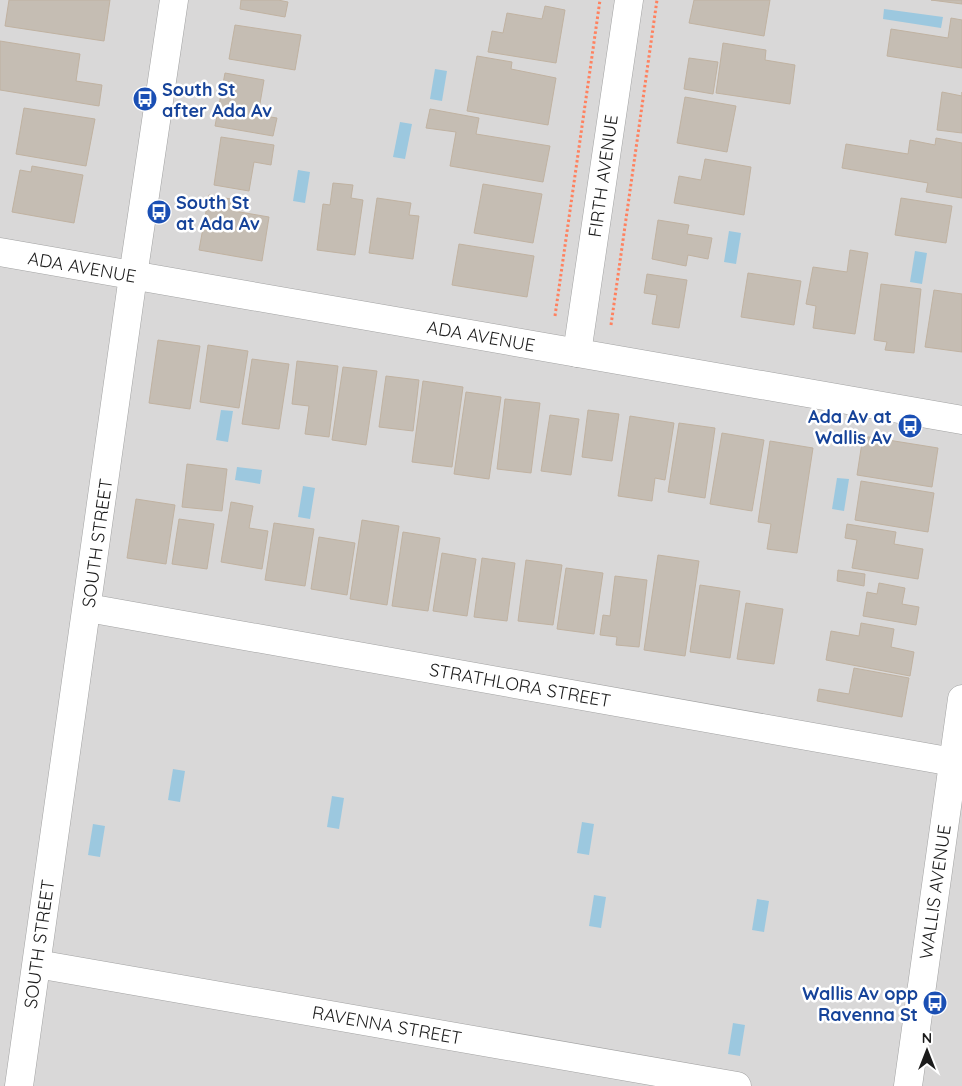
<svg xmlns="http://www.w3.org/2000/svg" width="962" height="1086" font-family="Quicksand,sans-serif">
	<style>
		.residential { fill: #d9d8d8 }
		.water { fill: #9cc8df }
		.building { fill: #c5bdb3; stroke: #c0b2a1 }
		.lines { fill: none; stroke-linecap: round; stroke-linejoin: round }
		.minor-casing { stroke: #a2a2a2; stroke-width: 29 }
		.path { stroke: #ff815f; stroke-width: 3; stroke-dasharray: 2.5 2.5; stroke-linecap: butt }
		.minor { stroke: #fff; stroke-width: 28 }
		.labels { text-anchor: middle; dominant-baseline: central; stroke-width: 5; stroke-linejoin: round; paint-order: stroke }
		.transit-label { font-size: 18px; font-weight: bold; fill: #164399; stroke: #fff; text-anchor: start }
		.street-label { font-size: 18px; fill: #1b1b1b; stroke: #fff }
	</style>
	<rect width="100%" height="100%" fill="#edeadf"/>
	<rect class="residential" x="0" y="0" width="962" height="1086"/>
	<g class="water">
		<polygon points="884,9 943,17 941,28 883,19"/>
		<polygon points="435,69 447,71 442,101 430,99"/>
		<polygon points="400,122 412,124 405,159 393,157"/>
		<polygon points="298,170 310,172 305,203 293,201"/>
		<polygon points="729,231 741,233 736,264 724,262"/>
		<polygon points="915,251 927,253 922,284 910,282"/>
		<polygon points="221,410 233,411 228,442 216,440"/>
		<polygon points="237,467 262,470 260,484 235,480"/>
		<polygon points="837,478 849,479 844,511 832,509"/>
		<polygon points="303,486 315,488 310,519 298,517"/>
		<polygon points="173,769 185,771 180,802 168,800"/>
		<polygon points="332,796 344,798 339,829 327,827"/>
		<polygon points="582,822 594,824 589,855 577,853"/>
		<polygon points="93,824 105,826 100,857 88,855"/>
		<polygon points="594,895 606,897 601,928 589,926"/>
		<polygon points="757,899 769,901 764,932 752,930"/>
		<polygon points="733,1023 745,1025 740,1056 728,1054"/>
	</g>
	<g class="building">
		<polygon points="9,0 110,0 104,41 5,26"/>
		<polygon points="241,0 278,0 288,2 285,17 240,9"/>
		<polygon points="694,0 770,0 764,36 689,23"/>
		<polygon points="931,0 962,0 962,4"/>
		<polygon points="545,6 565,10 556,63 488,52 492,31 503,33 507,13 542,19"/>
		<polygon points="951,18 962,20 962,68 887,56 891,29 948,38"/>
		<polygon points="235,25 301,35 295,70 229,59"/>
		<polygon points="0,41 80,54 76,81 102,85 99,106 0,90"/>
		<polygon points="723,43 766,50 765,60 795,65 790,104 716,93"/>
		<polygon points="477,56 512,62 511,69 556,78 548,125 467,111"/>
		<polygon points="689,58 718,62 713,94 684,89"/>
		<polygon points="225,73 264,80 258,115 277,118 273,136 215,126"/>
		<polygon points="942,92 962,96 962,92 962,133 937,130"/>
		<polygon points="685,97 736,106 727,152 677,143"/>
		<polygon points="24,108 95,119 86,166 16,154"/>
		<polygon points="430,109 479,118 476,134 550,146 543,182 450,166 456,132 426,128"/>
		<polygon points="221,137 274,145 271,165 254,162 249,191 214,185"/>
		<polygon points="936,138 962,143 962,198 926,192 928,183 842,168 846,144 908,154 910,140 935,145"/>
		<polygon points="705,159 751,167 744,215 674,203 679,176 701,180"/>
		<polygon points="32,166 83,175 74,223 12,212 20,170 31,172"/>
		<polygon points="333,183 353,185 351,198 363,200 355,255 317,250 323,204 330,205"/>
		<polygon points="483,184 542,194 533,243 474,233"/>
		<polygon points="209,195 236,200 234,211 269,217 262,261 199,250"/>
		<polygon points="377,198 411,203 409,215 419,216 413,259 369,253"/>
		<polygon points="901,198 952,206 946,243 895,235"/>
		<polygon points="658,220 689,225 687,234 712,238 708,259 688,255 686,266 652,259"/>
		<polygon points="459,244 534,256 527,297 452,285"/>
		<polygon points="850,250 868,253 855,334 813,328 816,306 806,304 813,267 847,272"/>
		<polygon points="748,273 801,281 794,325 741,317"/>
		<polygon points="647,274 687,280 679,328 652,324 657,295 644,293"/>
		<polygon points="881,284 921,289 914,353 885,350 887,342 874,340"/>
		<polygon points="934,290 962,294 962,352 925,347"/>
		<polygon points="158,340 200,346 190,409 149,403"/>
		<polygon points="208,345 248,351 239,408 200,402"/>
		<polygon points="252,359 289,364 279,429 242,424"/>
		<polygon points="297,361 338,366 329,437 305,434 309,406 292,404"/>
		<polygon points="343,367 377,371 366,445 332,440"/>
		<polygon points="386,376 419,380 413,431 379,427"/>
		<polygon points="423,381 463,387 452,467 412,462"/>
		<polygon points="466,392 501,397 489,479 454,474"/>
		<polygon points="505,399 540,403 531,473 497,469"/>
		<polygon points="588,410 619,414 612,461 582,457"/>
		<polygon points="550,415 579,419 571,475 541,471"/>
		<polygon points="630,416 674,423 665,480 655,478 652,501 618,496"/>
		<polygon points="679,423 715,428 705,498 668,492"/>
		<polygon points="722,433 764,440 752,511 710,504"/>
		<polygon points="863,436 938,448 932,487 857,475"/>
		<polygon points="770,441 813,448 797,553 767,549 771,524 758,522"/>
		<polygon points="187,464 227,469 222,511 182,507"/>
		<polygon points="861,481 934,493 928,532 855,520"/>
		<polygon points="136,499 175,505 166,564 127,558"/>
		<polygon points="231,502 253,506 249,528 268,531 262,569 221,562"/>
		<polygon points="179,519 214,524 207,569 172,564"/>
		<polygon points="362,520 399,526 387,605 350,599"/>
		<polygon points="274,523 314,529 305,586 265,580"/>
		<polygon points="847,524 896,532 894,544 923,549 918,579 852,568 857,540 845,538"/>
		<polygon points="403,532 440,538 428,611 392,606"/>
		<polygon points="319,537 355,543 347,595 311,589"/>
		<polygon points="442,553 476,559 467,616 433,611"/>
		<polygon points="658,555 699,561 685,656 644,650"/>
		<polygon points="482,558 515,563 507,621 474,617"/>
		<polygon points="526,560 562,565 553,625 518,621"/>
		<polygon points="566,568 603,573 594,634 557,629"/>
		<polygon points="838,570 865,574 864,586 837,581"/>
		<polygon points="615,576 647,580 639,647 616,645 617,637 600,635 603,615 610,616"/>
		<polygon points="879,583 905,588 902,604 919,607 916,625 863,616 867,592 877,594"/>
		<polygon points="700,585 740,591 730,658 690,652"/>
		<polygon points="746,603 783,609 774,664 737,659"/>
		<polygon points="861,623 894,629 891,647 914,652 910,676 826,660 831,631 859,636"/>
		<polygon points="854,668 909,678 902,717 817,701 819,689 849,694"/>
	</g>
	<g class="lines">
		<defs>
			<g id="minor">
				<polyline points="0,252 962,420"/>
				<polyline points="577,353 629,0"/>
				<polyline points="88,608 953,762"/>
				<polyline points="37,964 737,1086"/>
				<polyline points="19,1086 133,276 174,0"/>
				<polyline points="908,1086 962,699"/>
			</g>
		</defs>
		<use href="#minor" class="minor-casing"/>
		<g class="path">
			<polyline points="555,316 600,0"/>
			<polyline points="611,325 657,0"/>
		</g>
		<use href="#minor" class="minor"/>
	</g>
	<defs>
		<symbol id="bus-disc" viewBox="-11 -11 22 22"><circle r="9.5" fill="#1a4fb4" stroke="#fff"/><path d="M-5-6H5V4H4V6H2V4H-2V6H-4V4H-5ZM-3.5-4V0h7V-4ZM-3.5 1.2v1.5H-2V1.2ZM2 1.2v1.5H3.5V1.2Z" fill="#fff"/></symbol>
	</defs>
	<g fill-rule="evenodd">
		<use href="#bus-disc" x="131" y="85" width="28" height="28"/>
		<use href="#bus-disc" x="145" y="198" width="28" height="28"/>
		<use href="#bus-disc" x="896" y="412" width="28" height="28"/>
		<use href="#bus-disc" x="921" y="989" width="28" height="28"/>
	</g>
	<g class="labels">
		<g class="transit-label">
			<text x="162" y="89">South St<tspan x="162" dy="21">after Ada Av</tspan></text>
			<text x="176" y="202">South St<tspan x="176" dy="21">at Ada Av</tspan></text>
			<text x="892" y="416" text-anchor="end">Ada Av at<tspan x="892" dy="21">Wallis Av</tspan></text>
			<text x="918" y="993" text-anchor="end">Wallis Av opp<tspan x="918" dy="21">Ravenna St</tspan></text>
		</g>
		<g class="street-label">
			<text transform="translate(603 176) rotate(-82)">FIRTH AVENUE</text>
			<text transform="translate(82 267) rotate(10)">ADA AVENUE</text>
			<text transform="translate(481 336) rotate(10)">ADA AVENUE</text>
			<text transform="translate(97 543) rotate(-82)">SOUTH STREET</text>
			<text transform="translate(520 685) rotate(10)">STRATHLORA STREET</text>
			<text transform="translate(935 892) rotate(-82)">WALLIS AVENUE</text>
			<text transform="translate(39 944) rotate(-82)">SOUTH STREET</text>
			<text transform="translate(387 1025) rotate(10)">RAVENNA STREET</text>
		</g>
	</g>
	<g transform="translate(927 1051)" stroke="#ffffff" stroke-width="4" paint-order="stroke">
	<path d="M0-4L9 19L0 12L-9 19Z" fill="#1b1b1b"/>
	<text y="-8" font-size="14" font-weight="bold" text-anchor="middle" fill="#1b1b1b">N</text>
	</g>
</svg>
